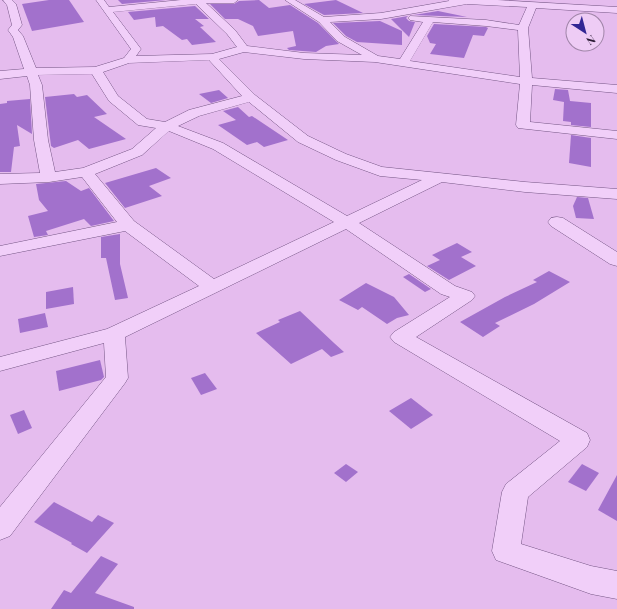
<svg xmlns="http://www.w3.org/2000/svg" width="617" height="609" font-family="'Playfair Display',serif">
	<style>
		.building { fill: #a271cc }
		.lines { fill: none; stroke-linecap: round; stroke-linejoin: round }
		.street-casing { stroke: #755685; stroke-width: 1 }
		.street { fill: #f1cff9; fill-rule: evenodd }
	</style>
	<rect width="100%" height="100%" fill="#e5bcee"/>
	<g class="building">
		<polygon points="49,0 69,0 84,22 32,31 22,4"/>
		<polygon points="118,0 166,0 122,4"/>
		<polygon points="259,0 269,8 290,5 318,23 339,44 326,46 316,52 289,50 287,48 296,46 293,31 258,36 253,26 238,19 225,19 210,4 234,4 239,1"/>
		<polygon points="336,0 363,13 324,15 304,4"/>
		<polygon points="195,6 209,19 195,19 204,26 200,27 216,42 192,45 187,39 182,40 163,26 156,27 155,17 134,20 128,12"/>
		<polygon points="438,11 467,17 414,15"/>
		<polygon points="408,16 406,18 409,21 415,22 409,37 391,19"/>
		<polygon points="380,21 402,31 402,45 357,42 346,36 333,23"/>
		<polygon points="434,24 486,27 488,28 484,36 473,35 464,58 430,54 436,44 430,43 427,36"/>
		<polygon points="555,89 568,90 570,101 591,103 591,127 571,125 571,122 563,121 564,102 553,100"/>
		<polygon points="219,90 228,98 211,103 199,94"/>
		<polygon points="74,94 77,97 87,95 107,114 94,117 126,139 89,149 78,140 54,148 51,146 45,97"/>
		<polygon points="30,99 32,134 17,125 20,146 14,147 11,172 0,172 0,104 7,103 7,101"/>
		<polygon points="238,107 249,117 252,116 288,140 264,147 257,142 247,145 218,125 236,120 223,111"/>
		<polygon points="571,135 591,138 591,167 569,163"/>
		<polygon points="156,168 171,178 149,186 162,196 125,208 105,183"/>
		<polygon points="66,181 81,191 89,188 114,221 91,226 84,219 46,231 48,235 34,237 28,216 48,211 39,200 36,184"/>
		<polygon points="577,197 588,198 594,219 576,218 573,206"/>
		<polygon points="120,234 120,264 128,298 115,300 106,258 101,258 101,237"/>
		<polygon points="457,243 472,252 461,257 476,266 449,280 427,266 440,260 432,255"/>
		<polygon points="549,271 570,282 534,304 495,323 500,326 483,337 460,322 505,297 537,282 533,280"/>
		<polygon points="409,274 431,289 425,292 403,277"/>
		<polygon points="366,283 394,297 409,315 397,318 387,324 362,307 358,310 339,300"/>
		<polygon points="73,287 74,304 46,309 46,292"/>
		<polygon points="300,311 334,343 344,352 331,357 322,349 291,364 256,333 280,322 278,320"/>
		<polygon points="45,313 48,327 20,333 18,319"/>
		<polygon points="100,360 104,377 101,380 59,391 56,371"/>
		<polygon points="205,373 217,389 201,395 191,378"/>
		<polygon points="411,398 433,415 411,429 389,411"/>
		<polygon points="24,410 32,428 18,434 10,415"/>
		<polygon points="346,464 358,472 346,482 334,473"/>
		<polygon points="582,464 599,473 586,491 568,482"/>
		<polygon points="617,475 617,521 598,510"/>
		<polygon points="54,502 92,522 98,515 114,523 87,553 71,544 72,543 34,522"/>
		<polygon points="101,556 118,564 95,593 134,607 134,609 51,609 64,590 71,593"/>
	</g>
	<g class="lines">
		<defs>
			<g id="street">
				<path d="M3,0h9l4,4 6,21 -4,5 5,6 13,32 59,-1 29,-9 7,-9 -35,-49h8l5,7 72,-7h57l-4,3h-28l29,27 12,16 57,7 58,2 -25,-14 -18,-19 -34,-22h10l29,17 57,-4 68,-12 -1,-1h49l120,7v6l-81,-5 -8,20 4,50 85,7v8l-85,-8 -2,37 87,9v8l-99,-11 -2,-3 4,-41 -145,-22 -71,-3 -60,-7 -25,7 36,36 53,41 38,18 36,13 143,15 92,7v10l-92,-7 -83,-10 -83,41 96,63 17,6 3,4 -3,4 -56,37 171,96 3,7 -3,7 -59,50 -7,47 70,22 26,5v28l-26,-5 -95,-34 -4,-9 10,-59 4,-8 54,-43 -166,-99 -4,-5 4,-5 56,-35 -9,-3 -95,-65 -221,108 3,41 -3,5 -115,153 -10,4v-33l106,-130 -2,-34 -104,28v-14l107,-28 92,-43 -74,-55 -125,25v-10l117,-24 -35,-45 -33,5 -49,2v-10l40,-1 -6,-33 -4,-55 -3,-9 -27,3v-8l24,-2 -11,-32 -5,-7 4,-5 -5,-20zM196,4l31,30 10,13 -25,7 -76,2 5,-7 -28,-37zM467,4l60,3 -8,18 -33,-5 -76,-4 -2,2 2,2 13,2 -23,37 -22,-3 -33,-19 -15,-15 51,-3zM433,22l53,4 32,4 2,47 -110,-16zM209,60l33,36 -53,14 -24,12 -18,-3 -29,-23 -15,-24 26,-9zM92,74l17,27 29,24 18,3 -24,21 -49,19 -28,4 -7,-32 -6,-55 -4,-10zM249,102l49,40 38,18 44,16 42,4 -75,36 -124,-73 -45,-17 21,-10zM169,131l44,18 121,73 -120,57 -80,-58 -39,-47 47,-19z"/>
				<polygon points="557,217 563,218 617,252 617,266 610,264 551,226 548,222 551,218"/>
			</g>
		</defs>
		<use href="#street" class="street-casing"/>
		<use href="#street" class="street"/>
	</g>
	<g transform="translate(585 32) rotate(144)"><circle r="19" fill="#eeccf5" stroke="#a085a8"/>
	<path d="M0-3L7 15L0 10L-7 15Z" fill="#322694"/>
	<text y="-6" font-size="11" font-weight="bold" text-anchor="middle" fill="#2a1b34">N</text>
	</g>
</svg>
